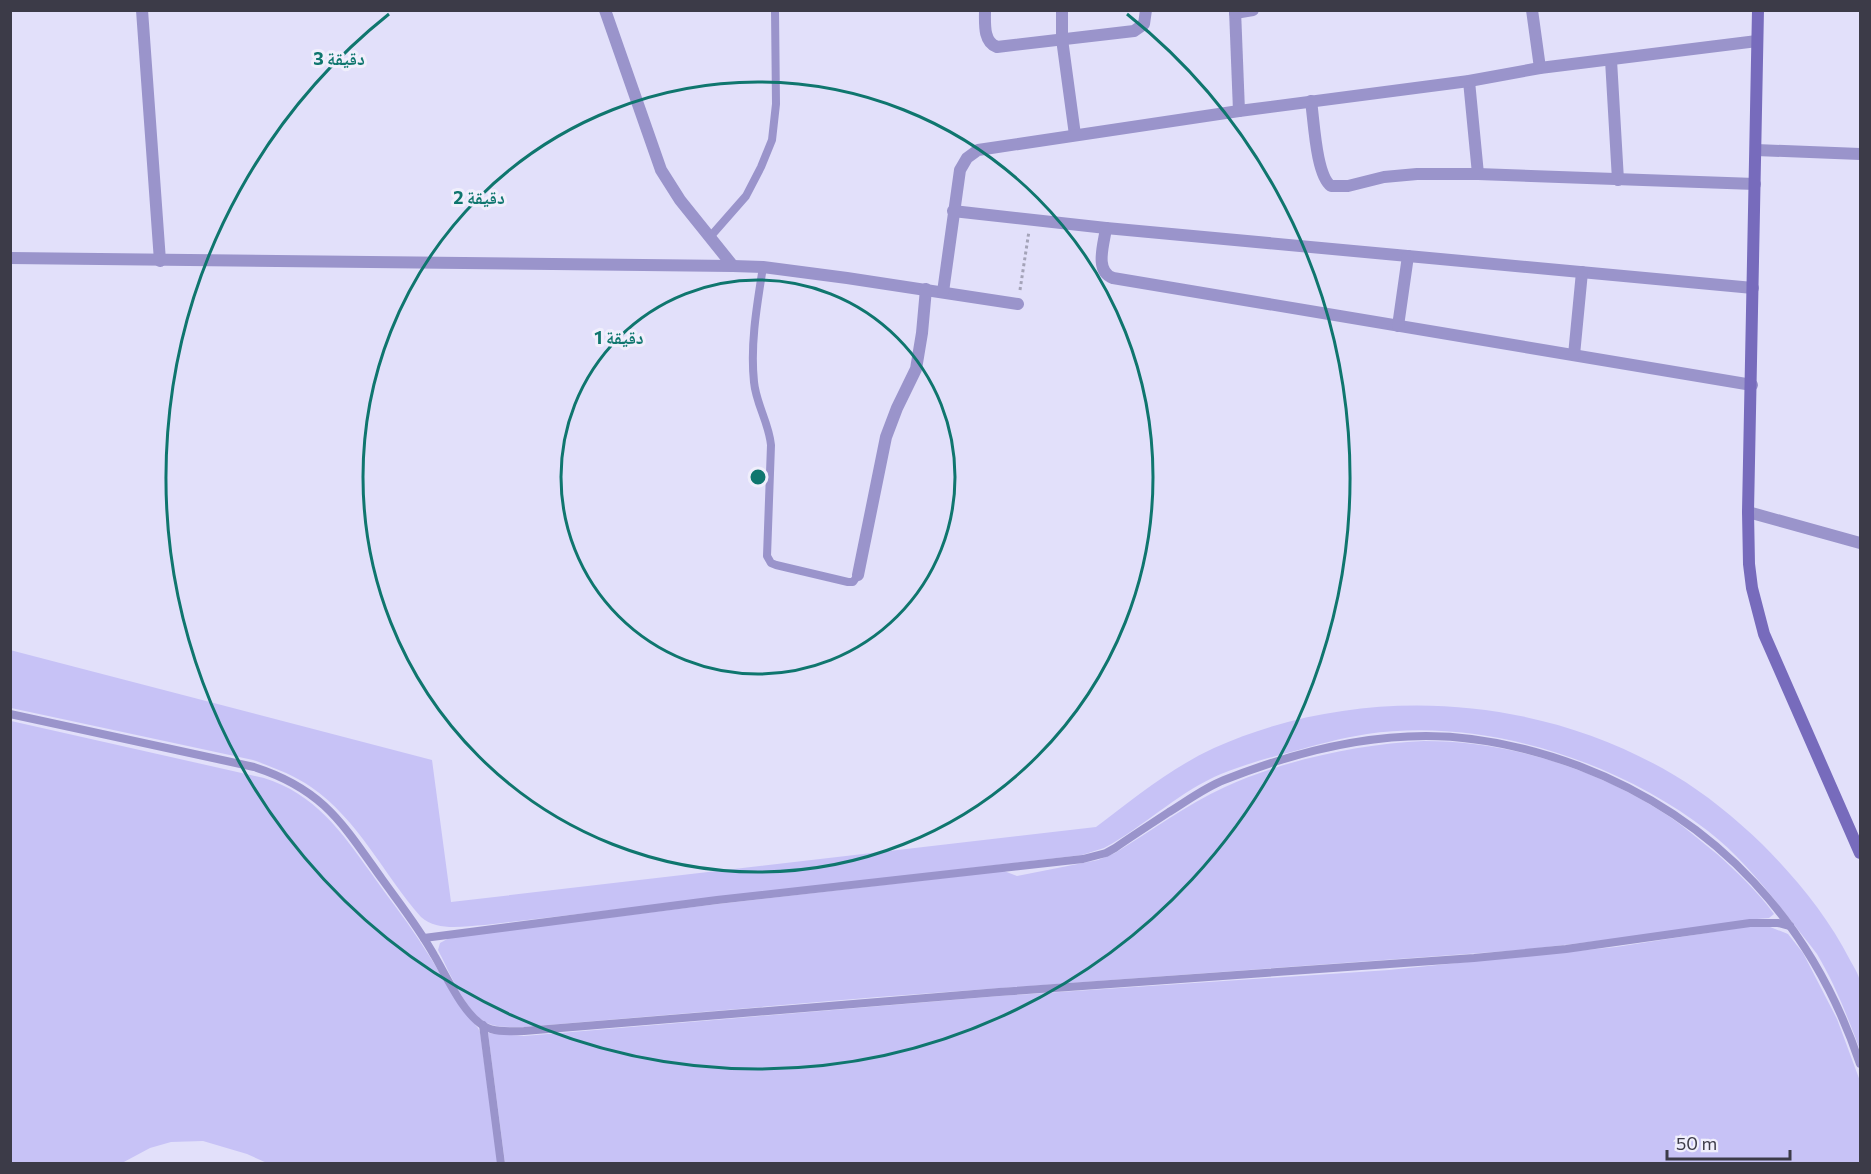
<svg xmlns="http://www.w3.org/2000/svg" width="1871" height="1174" font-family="Commissioner,'Noto Naskh Arabic',sans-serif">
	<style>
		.green { fill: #c7c2f6 }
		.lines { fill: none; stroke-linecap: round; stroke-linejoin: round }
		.path { stroke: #a4a3b8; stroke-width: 3; stroke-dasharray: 3 3; stroke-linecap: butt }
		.lane { stroke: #9a94cb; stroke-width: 8 }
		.street { stroke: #9a94cb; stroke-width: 12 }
		.secondary { stroke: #776bbc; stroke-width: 12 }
		.ring { fill: none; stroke: #0f766e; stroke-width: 3 }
		.centre { fill: #0f766e; stroke: #f0effc; stroke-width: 3 }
		.ring-label { font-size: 18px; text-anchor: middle; font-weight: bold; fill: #0f766e; stroke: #f0effc; stroke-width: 6; stroke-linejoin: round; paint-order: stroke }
	</style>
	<rect width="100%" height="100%" fill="#e2e0fa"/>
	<g class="green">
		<path d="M10,650l422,110 19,142 645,-75c37,-28 75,-59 118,-79 145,-65 323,-55 460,27 32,19 61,43 88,69 34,34 66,73 88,116 4,7 9,15 10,22 1,6 0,13 0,20 0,16 0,32 0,48 -12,-32 -25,-66 -43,-96 -9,-12 -19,-24 -28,-36 -24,-31 -50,-63 -81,-87 -92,-71 -225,-114 -341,-97 -26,4 -51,11 -76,18 -23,6 -48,13 -70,22 -40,17 -71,47 -108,69l-9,5 -22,7 -597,70c-21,1 -47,7 -64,-8 -37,-42 -63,-98 -110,-130 -17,-12 -39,-20 -58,-27l-242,-52z"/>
		<path d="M11,721l253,57c51,16 77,53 107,95 16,23 33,44 48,67 20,30 36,61 59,88l2,4 18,131h-231l-20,-9 -44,-13 -32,1 -21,6 -28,15 -111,1z"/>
		<path d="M1424,741c86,0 174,28 246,76 16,11 32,25 47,37 21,19 40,37 57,60l-5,4 -12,1 -77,12 -159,19 -643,47 -354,30c-12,0 -26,1 -37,-4 -21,-10 -38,-52 -49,-73l2,-7 11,-6 267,-33 286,-33 13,5 81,-16 17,-7c36,-22 71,-48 110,-66 59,-27 134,-43 199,-46z"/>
		<polygon points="1752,926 1770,927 1788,934 1803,953 1837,1019 1860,1081 1860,1163 505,1163 488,1033 524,1036 1000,996 1389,970 1616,947"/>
	</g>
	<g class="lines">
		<polyline class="path" points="1020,290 1029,231"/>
		<g class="lane">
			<polyline points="710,237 746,196 761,167 772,140 776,104 775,10"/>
			<path d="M763,267c-6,38 -13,77 -9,115 2,22 15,41 17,63l-4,111 4,7 5,2 72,17h5l5,-7"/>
			<path d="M10,714l244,53c69,22 88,56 128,112 18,25 37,49 52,76 12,20 29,59 50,71 11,7 27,5 40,5l475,-39 475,-34 92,-9 184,-26h28l12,3"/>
			<path d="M424,938l293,-38 366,-41 23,-6 9,-5c17,-12 36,-24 54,-36 18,-11 35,-24 55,-32 63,-25 134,-44 202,-44 53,0 104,12 153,30 139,53 234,158 281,298"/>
			<polyline points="483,1025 501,1164"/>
		</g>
		<g class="street">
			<polyline points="142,10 160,261"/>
			<polyline points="605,10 661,170 680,200 733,266"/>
			<path d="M985,10c0,13 -2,32 12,37l137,-16 10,-7 2,-14"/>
			<polyline points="1062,10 1062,39 1075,135"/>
			<polyline points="1235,10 1239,111"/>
			<polyline points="1532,10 1540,68"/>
			<polyline points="1235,13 1253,10"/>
			<polyline points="1611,60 1618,180"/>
			<polyline points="1469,81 1478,174"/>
			<path d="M1311,101c3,20 5,74 20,85h17l36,-9 33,-3h61l277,10"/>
			<polyline points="1756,150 1860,154"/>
			<polyline points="953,211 1106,228 1753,288"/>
			<path d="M1106,228c-2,16 -12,43 7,50l639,107"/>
			<polyline points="10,258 733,266 763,267 847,278 1018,304"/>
			<polyline points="943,292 960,170 967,158 978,150 1239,111 1469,81 1540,68 1757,41"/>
			<polyline points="1398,326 1408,256"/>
			<polyline points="1574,355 1582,272"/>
			<polyline points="1748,512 1860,543"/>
			<polyline points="858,575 886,437 897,408 916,369 922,333 926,289"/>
		</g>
		<polyline class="secondary" points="1758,10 1748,512 1749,564 1752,588 1764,634 1860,853"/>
	</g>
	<g class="ring">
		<circle cx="758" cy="477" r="197"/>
		<circle cx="758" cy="477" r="395"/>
		<path d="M1127 14A592 592 0 1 1 389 14"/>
	</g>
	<circle cx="758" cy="477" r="9" class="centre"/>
	<g class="ring-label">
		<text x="339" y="65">3 دقيقة</text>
		<text x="479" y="204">2 دقيقة</text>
		<text x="619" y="344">1 دقيقة</text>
	</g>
	<rect width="1871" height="1174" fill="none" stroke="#3c3b48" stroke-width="24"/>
	<path d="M1667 1150v9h123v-9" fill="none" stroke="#3c3b48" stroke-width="3"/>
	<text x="1676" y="1150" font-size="18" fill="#3c3b48" stroke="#f0effc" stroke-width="4.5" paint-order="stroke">50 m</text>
</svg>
